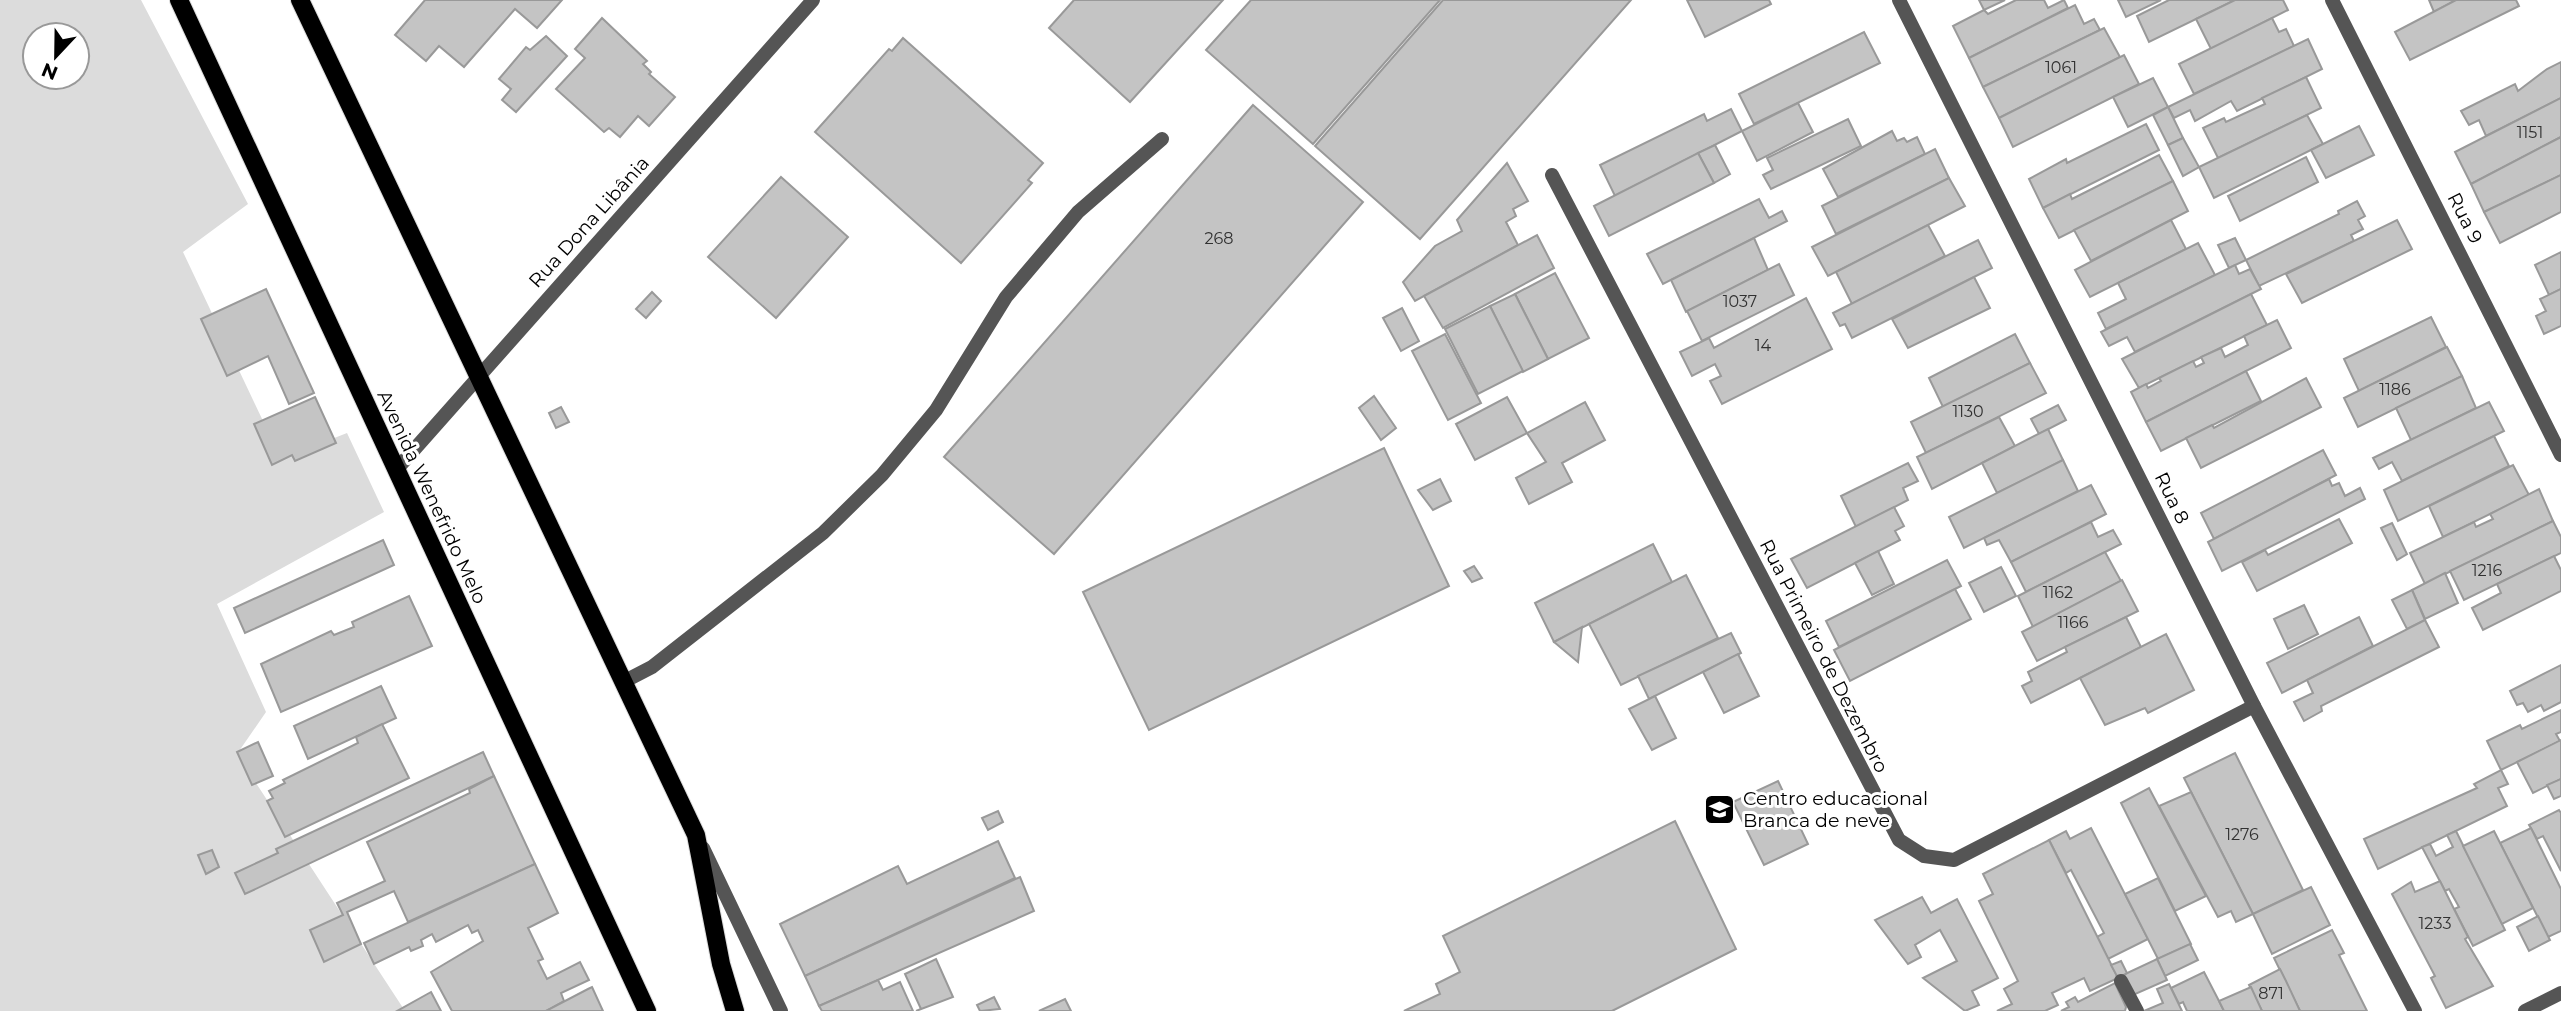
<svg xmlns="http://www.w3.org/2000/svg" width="2561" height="1011" font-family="Montserrat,sans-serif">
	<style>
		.green { fill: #dcdcdc; fill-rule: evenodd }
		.building { fill: #c4c4c4; stroke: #999; stroke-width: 2 }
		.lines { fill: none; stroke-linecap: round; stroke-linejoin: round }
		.primary-casing { stroke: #dbdbdb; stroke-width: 20 }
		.lane { stroke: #555; stroke-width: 14 }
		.street { stroke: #555; stroke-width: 14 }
		.primary { stroke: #000; stroke-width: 18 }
		.labels { text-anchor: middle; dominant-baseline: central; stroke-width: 6; stroke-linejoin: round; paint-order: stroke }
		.number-label { font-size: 16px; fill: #313131 }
		.street-label { font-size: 19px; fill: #000; stroke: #fff }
		.poi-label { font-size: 19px; fill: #000; stroke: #fff; text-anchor: start }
	</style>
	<rect width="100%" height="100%" fill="#fff"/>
	<path class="green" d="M0,0h141l107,204 -65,48 98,207 66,-26 37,79 -167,92 49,108 -29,42 168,257h-405zM35,35h42v42h-42z"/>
	<g class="building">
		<polygon points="425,0 562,0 537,28 515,9 464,67 439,46 426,61 395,35"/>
		<polygon points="1074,0 1223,0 1130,102 1049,28"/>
		<polygon points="1251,0 1440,0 1313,144 1206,50"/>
		<polygon points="1443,0 1631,0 1420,239 1315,146"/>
		<polygon points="1687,0 1769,0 1771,4 1705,37"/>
		<polygon points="1979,0 2005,0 1984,10"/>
		<polygon points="2016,0 2044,0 2048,8 2064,0 2068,8 1969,58 1953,26 1984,10 1988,14"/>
		<polygon points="2118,0 2161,0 2126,17"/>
		<polygon points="2169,0 2235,0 2149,42 2137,16"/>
		<polygon points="2235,0 2283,0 2288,10 2211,49 2196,19"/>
		<polygon points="2429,0 2456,0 2434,12"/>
		<polygon points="2456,0 2516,0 2519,6 2410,60 2395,32"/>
		<polygon points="2075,5 2084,24 2094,19 2100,30 1983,87 1969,58"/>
		<polygon points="602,18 647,61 643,64 651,72 649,74 675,97 649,126 638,116 620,137 609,128 604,132 556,89 585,58 575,49"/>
		<polygon points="2272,18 2279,32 2286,29 2294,46 2194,94 2179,64"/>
		<polygon points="2104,28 2120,57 1999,118 1983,87"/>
		<polygon points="1864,32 1880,63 1754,124 1739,94"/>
		<polygon points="546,36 567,56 516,112 502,100 511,89 499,79 526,47 530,50"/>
		<polygon points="903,38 1043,163 1028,180 1032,183 961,263 815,132 889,49 892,51"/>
		<polygon points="2308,39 2322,69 2237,111 2231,101 2195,121 2190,110 2174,118 2168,107"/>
		<polygon points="2124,55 2139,84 2013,147 1999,118"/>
		<polygon points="2561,62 2561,98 2486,136 2479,120 2469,125 2461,111 2515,84 2518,91 2547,69"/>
		<polygon points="2306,77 2321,108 2218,158 2203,128 2224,118 2226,122 2265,104 2262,98"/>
		<polygon points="2153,78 2168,107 2128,127 2113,97"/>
		<polygon points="2561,98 2561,137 2471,184 2455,152"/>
		<polygon points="1798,103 1813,132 1757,161 1742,131"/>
		<polygon points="1253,105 1363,202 1054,554 944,457"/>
		<polygon points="2168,107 2183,138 2168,145 2153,115"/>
		<polygon points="1731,109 1742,131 1615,196 1600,165 1704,114 1707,121"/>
		<polygon points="2307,115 2323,144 2214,198 2199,167"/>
		<polygon points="1848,119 1861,146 1771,189 1763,175 1773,170 1767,158"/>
		<polygon points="2146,124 2159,150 2043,208 2029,179 2066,159 2067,163"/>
		<polygon points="2359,126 2374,155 2326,178 2311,150"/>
		<polygon points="1892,131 1897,141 1904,138 1907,142 1917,137 1925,154 1838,197 1823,169"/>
		<polygon points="2561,137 2561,175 2484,212 2471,184"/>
		<polygon points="2183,138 2199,167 2183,176 2168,145"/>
		<polygon points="1715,145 1730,174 1714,183 1698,153"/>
		<polygon points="1935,149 1949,178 1836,234 1822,206"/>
		<polygon points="1698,153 1714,183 1609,236 1594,206"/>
		<polygon points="2159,155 2173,181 2059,238 2043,208 2070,194 2072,199"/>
		<polygon points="2306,157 2318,182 2240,221 2228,196"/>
		<polygon points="1507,163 1528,201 1513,209 1516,216 1506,222 1518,245 1415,301 1403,282 1435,246 1462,231 1457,220"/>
		<polygon points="2561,175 2561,212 2500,243 2484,212"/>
		<polygon points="781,177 848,237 776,318 708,257"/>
		<polygon points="1949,178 1965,206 1828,276 1812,247"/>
		<polygon points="2173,181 2188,211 2091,261 2074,230"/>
		<polygon points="1759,199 1769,218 1782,211 1787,221 1663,284 1647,254"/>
		<polygon points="2357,201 2365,216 2358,220 2363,229 2351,235 2354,241 2259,286 2246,260 2339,214 2338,211"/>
		<polygon points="2171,220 2186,249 2090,297 2075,270"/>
		<polygon points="2397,220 2412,249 2302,303 2286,274"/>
		<polygon points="1928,225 1945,256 1852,304 1836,272"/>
		<polygon points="1537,235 1554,268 1443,328 1424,296"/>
		<polygon points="1754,238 1768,270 1686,312 1671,280"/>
		<polygon points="2235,238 2246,260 2229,268 2218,245"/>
		<polygon points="1978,240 1992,268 1852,338 1845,324 1840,326 1833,313"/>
		<polygon points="2198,243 2215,275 2106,329 2098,313 2126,299 2118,283"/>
		<polygon points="2561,252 2561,289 2549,295 2535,265"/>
		<polygon points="1779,264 1794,295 1702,341 1687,311"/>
		<polygon points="2235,265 2239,274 2250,269 2261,289 2135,352 2127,337 2109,346 2101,332"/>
		<polygon points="1555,273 1589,338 1548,359 1515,294"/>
		<polygon points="1974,277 1990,308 1908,348 1892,319"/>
		<polygon points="266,289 314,393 289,404 268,356 227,376 201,319"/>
		<polygon points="2561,289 2561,326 2544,334 2536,316 2546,311 2540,299"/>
		<polygon points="652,292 661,301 646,318 636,309"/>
		<polygon points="1515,294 1548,359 1523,372 1490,306"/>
		<polygon points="2251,294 2267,325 2139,388 2122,359"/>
		<polygon points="1806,298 1832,349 1722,404 1710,381 1721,376 1715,364 1692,376 1680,352 1709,338 1714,348"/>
		<polygon points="1490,306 1523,371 1478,394 1445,329"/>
		<polygon points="1402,308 1419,341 1401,351 1383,318"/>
		<polygon points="2431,317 2446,347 2359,391 2344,359"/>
		<polygon points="2277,320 2291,348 2146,422 2131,392 2146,384 2148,388 2161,381 2159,378 2193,361 2196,367 2204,363 2201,357 2221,348 2225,357 2248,345 2244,336"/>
		<polygon points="1445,334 1481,403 1448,420 1412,351"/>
		<polygon points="2015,334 2030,363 1943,407 1929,378"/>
		<polygon points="2447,347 2462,376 2358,427 2344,398"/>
		<polygon points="2030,363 2046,393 1926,453 1911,422"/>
		<polygon points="2246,371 2261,401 2161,451 2146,422"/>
		<polygon points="2462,376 2476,408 2411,440 2396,408"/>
		<polygon points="2306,378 2321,407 2201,468 2186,438 2212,425 2214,428"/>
		<polygon points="1374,396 1396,428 1381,440 1359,408"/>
		<polygon points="315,397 336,443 295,461 292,455 272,465 254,424"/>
		<polygon points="1507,397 1527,433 1475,460 1456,424"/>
		<polygon points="1585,402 1605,440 1562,463 1572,482 1529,504 1516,478 1546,462 1527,433"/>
		<polygon points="2489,402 2504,431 2402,481 2392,462 2379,469 2373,458"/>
		<polygon points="2058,405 2066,420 2039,434 2031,419"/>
		<polygon points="561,407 569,422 556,428 549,413"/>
		<polygon points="1999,417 2015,446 1932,489 1917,457"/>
		<polygon points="2048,429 2063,460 1997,493 1982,463"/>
		<polygon points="2494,436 2509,466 2398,521 2384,490"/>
		<polygon points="1384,448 1449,586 1149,730 1083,592"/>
		<polygon points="2323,450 2336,475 2214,539 2201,513"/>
		<polygon points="2063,460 2078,491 1964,548 1949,517"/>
		<polygon points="1908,463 1918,481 1903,488 1908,500 1856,527 1841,496"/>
		<polygon points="2513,465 2529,495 2443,537 2429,506"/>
		<polygon points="1440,479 1451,501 1433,510 1418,490"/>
		<polygon points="2329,479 2332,486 2339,483 2345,496 2360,488 2365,499 2222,571 2208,542"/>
		<polygon points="2091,485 2106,514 2011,562 1999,540 1987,545 1984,538"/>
		<polygon points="2539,489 2553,521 2425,584 2410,553 2474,522 2476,527 2493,519 2490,514"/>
		<polygon points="1894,507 1904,526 1895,531 1900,540 1807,588 1791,559"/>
		<polygon points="2339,519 2352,543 2257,591 2242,562 2265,550 2268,555"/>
		<polygon points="2553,521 2561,537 2561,553 2464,600 2450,571"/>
		<polygon points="2091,522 2098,537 2113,530 2121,544 2026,592 2011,562"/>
		<polygon points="2392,523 2407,554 2397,560 2381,528"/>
		<polygon points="383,540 394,565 245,633 234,608"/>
		<polygon points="1653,544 1672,582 1554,642 1535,603"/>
		<polygon points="1878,551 1894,584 1872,595 1855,563"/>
		<polygon points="2105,552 2121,581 2033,627 2018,596"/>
		<polygon points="2554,556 2561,570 2561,591 2483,630 2472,608 2501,593 2497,584"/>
		<polygon points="1947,560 1961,586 1839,647 1826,621"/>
		<polygon points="1474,566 1482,578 1472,582 1464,571"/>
		<polygon points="2001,567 2016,596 1984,612 1969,583"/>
		<polygon points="2445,573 2458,603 2425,619 2412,590"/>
		<polygon points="1686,575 1718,638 1621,685 1589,624"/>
		<polygon points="2122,580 2138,611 2037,661 2022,632"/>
		<polygon points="1955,589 1971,619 1850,681 1834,650"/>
		<polygon points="2412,590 2425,620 2407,629 2392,600"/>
		<polygon points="409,596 432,646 281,712 261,664 331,631 334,635 354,627 352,622"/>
		<polygon points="2304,605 2318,634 2288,649 2274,619"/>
		<polygon points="2126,617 2141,647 2031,703 2022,686 2032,681 2028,672 2067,652 2065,647"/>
		<polygon points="2359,617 2373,646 2282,693 2267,663"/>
		<polygon points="2425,620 2439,647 2321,706 2322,711 2304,721 2294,702 2313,693 2307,680"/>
		<polygon points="1582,627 1578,662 1554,642"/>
		<polygon points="1731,633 1741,653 1649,699 1638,676"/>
		<polygon points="2166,634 2194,690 2148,713 2145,708 2105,725 2080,678"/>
		<polygon points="1738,654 1759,696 1724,713 1703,672"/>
		<polygon points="2561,665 2561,702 2544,711 2541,705 2528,712 2523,703 2517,705 2510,691"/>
		<polygon points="381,686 396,718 308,759 294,726"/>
		<polygon points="1655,696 1676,738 1652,750 1629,709"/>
		<polygon points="2561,710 2561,732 2556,734 2560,741 2501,770 2487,741 2520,725 2522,729"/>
		<polygon points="382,724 409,778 285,837 267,801 273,798 269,791 285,783 283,780 358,743 356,737"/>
		<polygon points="2561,740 2561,779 2533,793 2517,762"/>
		<polygon points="258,742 273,776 252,785 237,752"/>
		<polygon points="483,752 494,776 245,894 235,873 278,853 276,849"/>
		<polygon points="2235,753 2303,890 2253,914 2184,778"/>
		<polygon points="2501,770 2508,784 2498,788 2507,806 2378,869 2364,839 2477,788 2474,784"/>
		<polygon points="494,776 535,864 408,922 394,891 347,912 361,944 324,962 310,930 343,915 337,903 385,881 367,842 470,793 469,789"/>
		<polygon points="2561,779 2561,796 2554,799 2547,785"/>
		<polygon points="1778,781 1808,844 1764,865 1733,802"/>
		<polygon points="2149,788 2206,896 2175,911 2121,803"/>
		<polygon points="2191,792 2253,914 2236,922 2231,911 2218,917 2159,806"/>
		<polygon points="2559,810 2561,813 2561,871 2543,836 2537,839 2529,825"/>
		<polygon points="998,811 1003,822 988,830 982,818"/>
		<polygon points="1675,821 1736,949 1612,1011 1404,1011 1440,994 1436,984 1460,972 1443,936"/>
		<polygon points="2091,828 2148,939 2108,959 2097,937 2104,933 2071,870 2066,873 2049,840 2066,831 2070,839"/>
		<polygon points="2531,828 2561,889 2561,931 2548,937 2500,843"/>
		<polygon points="2456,831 2505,930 2473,946 2454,909 2459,907 2449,889 2445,891 2422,847 2430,844 2436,856 2453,847 2447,835"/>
		<polygon points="2494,831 2533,908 2502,924 2463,846"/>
		<polygon points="2049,840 2118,978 2090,991 2084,978 2052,993 2058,1005 2045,1011 1997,1011 2012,1004 2004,989 2018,981 1979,901 1993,894 1983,874"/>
		<polygon points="998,841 1015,878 805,976 780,924 898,866 907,884"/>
		<polygon points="212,850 219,867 206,874 198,855"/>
		<polygon points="535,864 558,913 528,928 543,959 538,961 547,979 580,962 589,980 561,993 564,1001 546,1011 452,1011 431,972 483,941 478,930 472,933 468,925 436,942 432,934 421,940 423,946 411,951 409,947 374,964 364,943"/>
		<polygon points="1020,877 1034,911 819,1006 805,976"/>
		<polygon points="2158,878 2191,944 2158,959 2125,894"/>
		<polygon points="2440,881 2468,937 2465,939 2493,986 2446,1008 2431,978 2435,976 2392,894 2411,882 2415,892"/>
		<polygon points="2311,887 2330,925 2272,954 2253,914"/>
		<polygon points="1922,897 1931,913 1957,899 1998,978 1972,991 1979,1005 1965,1011 1923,978 1957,961 1940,930 1915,945 1921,957 1908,964 1875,920"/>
		<polygon points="2538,916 2550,940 2529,951 2517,927"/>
		<polygon points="2332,930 2344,953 2339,955 2367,1011 2300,1011 2274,958"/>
		<polygon points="2190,944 2198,960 2165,976 2157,959"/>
		<polygon points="936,959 953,997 916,1011 921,1009 905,974"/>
		<polygon points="2157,959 2167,980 2133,995 2123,975"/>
		<polygon points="2121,961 2127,973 2118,978 2111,965"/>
		<polygon points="2280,969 2286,981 2300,1011 2262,1011 2249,985"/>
		<polygon points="2204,972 2219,1001 2224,1011 2187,1011 2183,1002 2179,1004 2171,988"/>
		<polygon points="878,980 883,990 900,982 913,1011 822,1011 819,1006"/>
		<polygon points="2115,983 2126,1007 2125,1011 2061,1011 2069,1007 2066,1002 2075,997 2078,1002"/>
		<polygon points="2169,984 2182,1011 2144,1011 2163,1003 2157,989"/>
		<polygon points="592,987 603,1011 546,1011 588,989"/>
		<polygon points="2251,987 2262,1011 2224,1011 2219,1001"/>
		<polygon points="431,992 441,1011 397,1011"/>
		<polygon points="994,997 1000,1009 980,1011 977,1005"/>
		<polygon points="1065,999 1071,1011 1039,1011"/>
	</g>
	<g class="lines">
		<defs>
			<g id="primary">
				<polyline points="179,0 647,1011"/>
				<polyline points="300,0 696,835 721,964 735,1011"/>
			</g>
		</defs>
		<use href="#primary" class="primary-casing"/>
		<g class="lane">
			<polyline points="625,681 652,667 823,533 882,475 936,410 1006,297 1078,212 1162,139"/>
			<polyline points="2121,981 2137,1011"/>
		</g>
		<g class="street">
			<polyline points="1899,0 2254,706 2415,1011"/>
			<polyline points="2332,0 2561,455"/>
			<polyline points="1552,175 1899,840 1924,856 1954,860 2254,706"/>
			<polyline points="396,470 813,0"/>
			<polyline points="703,848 781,1011"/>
			<polyline points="2525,1011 2561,993"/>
		</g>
		<use href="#primary" class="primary"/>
	</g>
	<defs>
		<symbol id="school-square" viewBox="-11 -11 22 22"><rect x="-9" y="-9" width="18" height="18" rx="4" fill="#000" stroke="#fff"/><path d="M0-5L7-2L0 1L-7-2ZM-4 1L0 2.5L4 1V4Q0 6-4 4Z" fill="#fff"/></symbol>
	</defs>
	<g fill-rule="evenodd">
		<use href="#school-square" x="1702" y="792" width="35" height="35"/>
	</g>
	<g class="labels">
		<g class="number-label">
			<text x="2061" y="67">1061</text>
			<text x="2530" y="132">1151</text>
			<text x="1219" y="238">268</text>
			<text x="1740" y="301">1037</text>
			<text x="1763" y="345">14</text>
			<text x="2395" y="389">1186</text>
			<text x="1968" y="411">1130</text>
			<text x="2487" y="570">1216</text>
			<text x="2058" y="592">1162</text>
			<text x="2073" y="622">1166</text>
			<text x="2242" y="834">1276</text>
			<text x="2435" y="923">1233</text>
			<text x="2271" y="993">871</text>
		</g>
		<g class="street-label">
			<text transform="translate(2465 218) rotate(63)">Rua 9</text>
			<text transform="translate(589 222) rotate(-48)">Rua Dona Libânia</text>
			<text transform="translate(432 497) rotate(65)">Avenida Wenefrido Melo</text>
			<text transform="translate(2172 498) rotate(64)">Rua 8</text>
			<text transform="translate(1824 656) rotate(63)">Rua Primeiro de Dezembro</text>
		</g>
		<g class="poi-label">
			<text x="1743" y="798">Centro educacional<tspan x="1743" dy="22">Branca de neve</tspan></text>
		</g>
	</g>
	<g transform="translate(56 56) rotate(202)"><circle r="33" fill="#ffffff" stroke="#999999" stroke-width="2"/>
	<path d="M0-5L12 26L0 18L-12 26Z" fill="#000000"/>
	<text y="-10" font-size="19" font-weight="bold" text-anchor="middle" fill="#000000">N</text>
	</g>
</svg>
